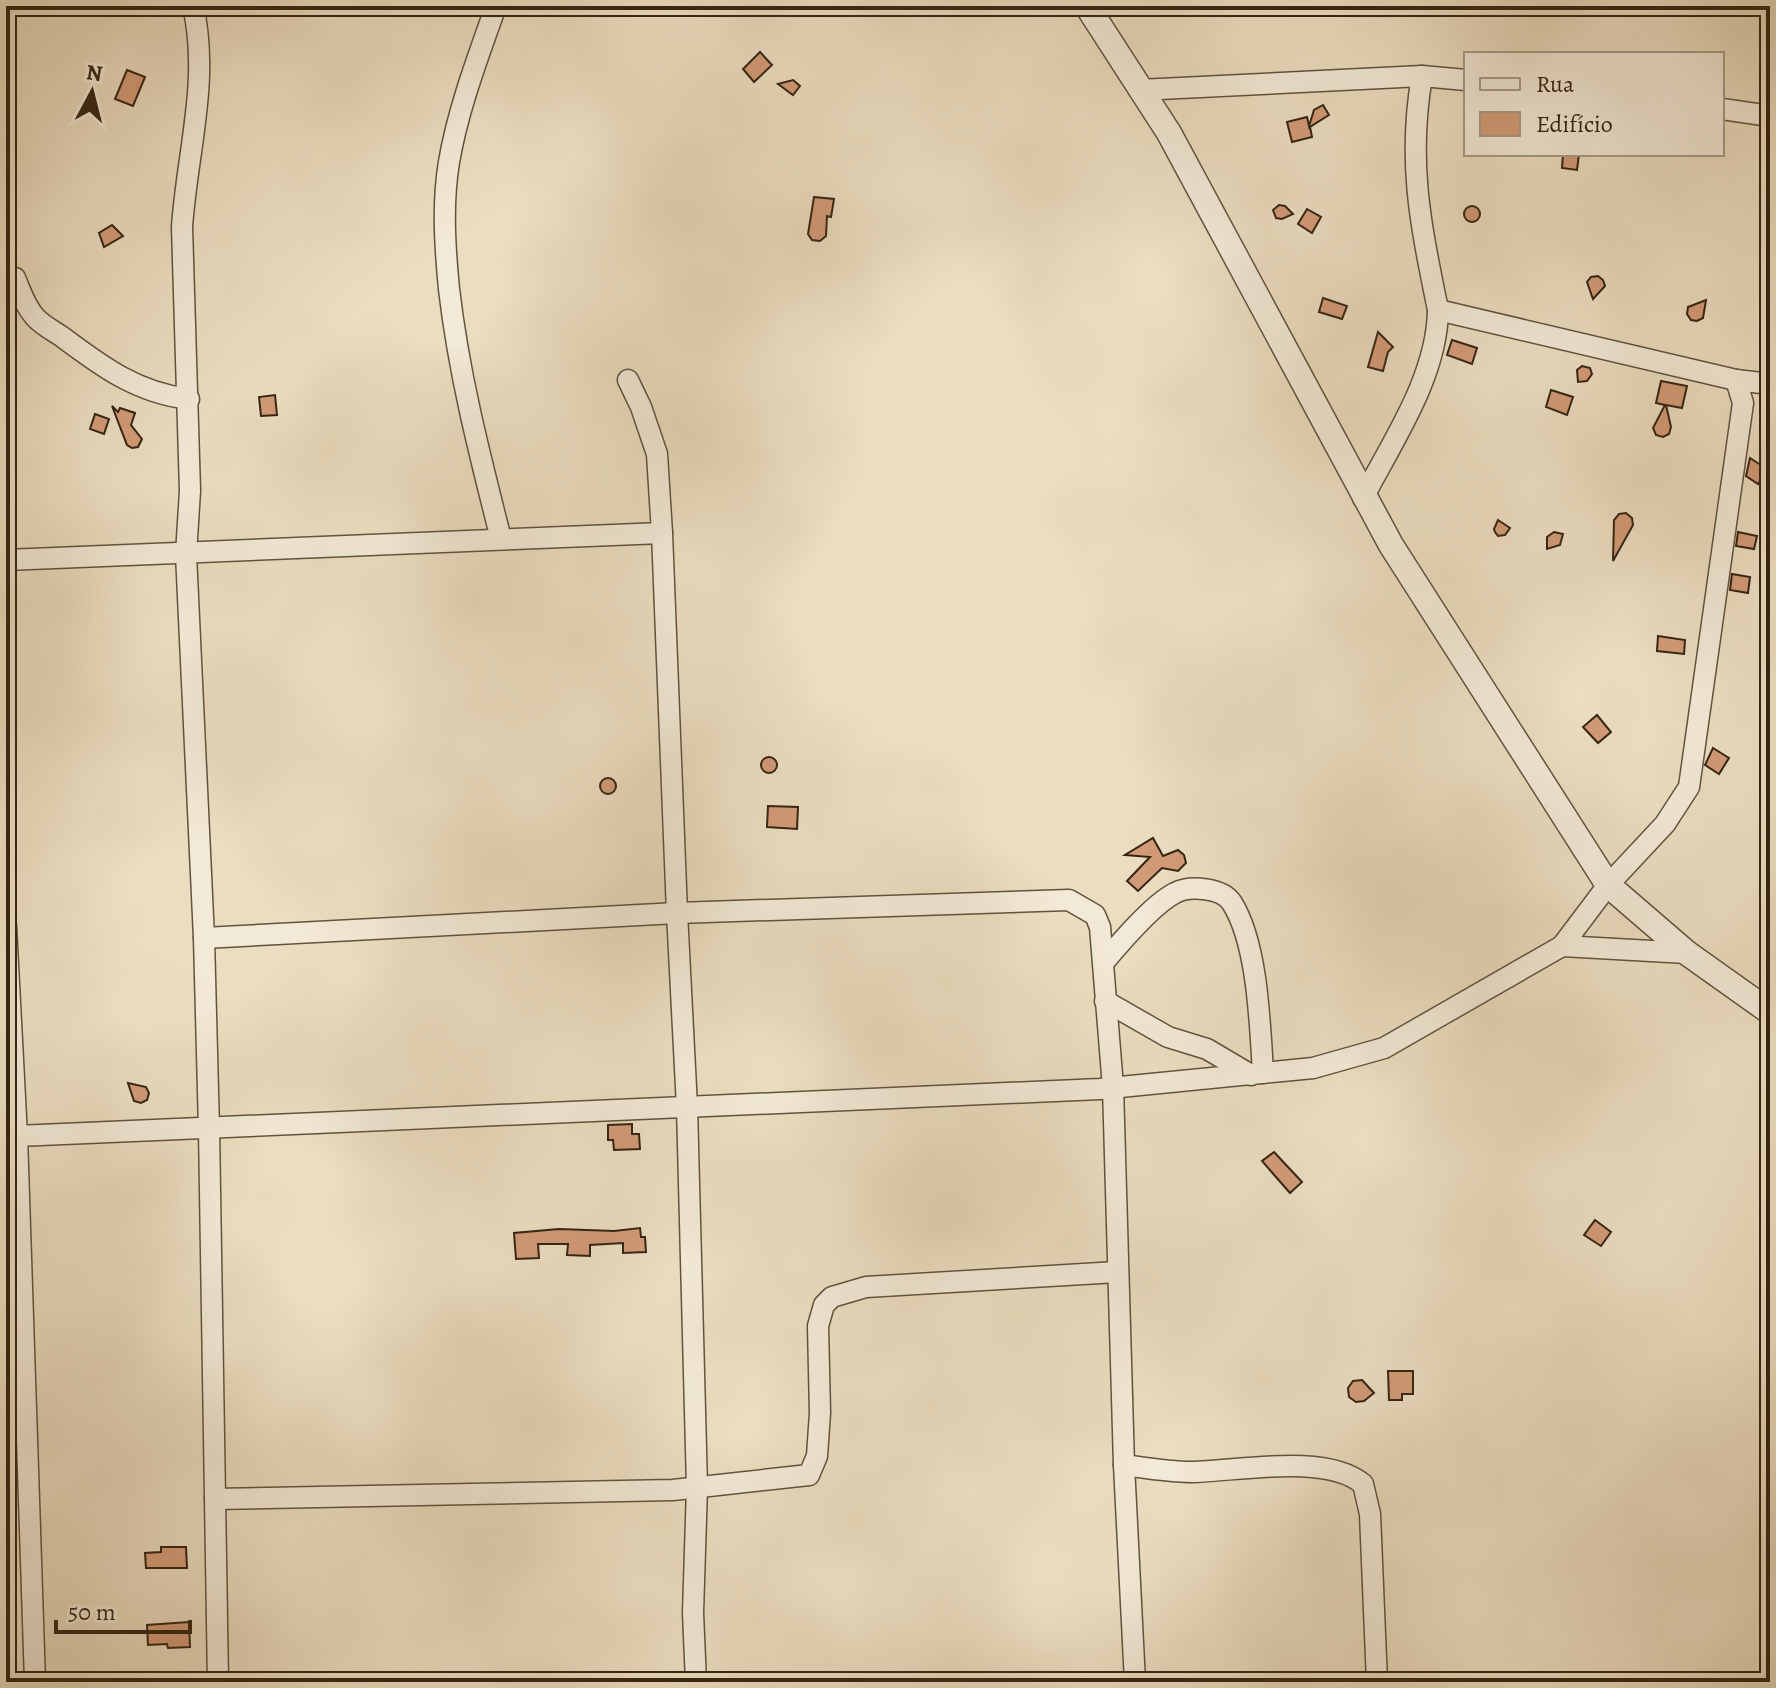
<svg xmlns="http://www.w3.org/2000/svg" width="1776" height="1688" font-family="Alegreya,serif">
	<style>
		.building { fill: #d39a77; stroke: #332513; stroke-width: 2 }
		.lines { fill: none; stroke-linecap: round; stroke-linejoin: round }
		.minor-casing { stroke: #61533e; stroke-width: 23 }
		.tertiary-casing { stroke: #61533e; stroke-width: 27 }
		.minor { stroke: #f2e9d6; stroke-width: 20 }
		.tertiary { stroke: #f2e9d6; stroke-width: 24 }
	</style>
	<rect width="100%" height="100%" fill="#ebddc0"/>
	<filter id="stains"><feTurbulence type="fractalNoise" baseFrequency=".0025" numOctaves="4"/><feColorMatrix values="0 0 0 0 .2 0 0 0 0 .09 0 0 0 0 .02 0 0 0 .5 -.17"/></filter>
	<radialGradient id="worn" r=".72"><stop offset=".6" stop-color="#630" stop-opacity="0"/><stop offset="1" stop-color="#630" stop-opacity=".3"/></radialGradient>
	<g class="building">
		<polygon points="760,52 772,65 754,82 743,69"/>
		<polygon points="127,70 145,77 133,106 115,99"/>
		<polygon points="793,80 800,86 793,95 778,84"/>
		<polygon points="1323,105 1329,115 1310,127 1312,137 1292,142 1287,122 1307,117 1309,126 1314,110"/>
		<polygon points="1563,154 1579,154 1577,170 1562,168"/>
		<polygon points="814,197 834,199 831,217 827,216 826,236 820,241 812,240 808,234"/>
		<polygon points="1279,205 1285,206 1293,214 1282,219 1276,218 1273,210"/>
		<circle cx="1472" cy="214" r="8"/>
		<polygon points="1307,209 1321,217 1312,233 1298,224"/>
		<polygon points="112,225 123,236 104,247 99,233"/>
		<polygon points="1598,276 1603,280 1605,286 1593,299 1587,282 1591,277"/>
		<polygon points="1323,298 1347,306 1342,319 1319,312"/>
		<polygon points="1706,300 1703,318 1697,321 1691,320 1687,314 1688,307"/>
		<polygon points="1378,332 1393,347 1388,352 1383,371 1368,367"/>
		<polygon points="1452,340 1477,348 1472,364 1447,355"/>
		<polygon points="1582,366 1590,368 1592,374 1587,381 1578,382 1577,370"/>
		<polygon points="1661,381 1687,386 1682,408 1666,405 1671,427 1669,434 1663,437 1656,435 1653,428 1665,405 1656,403"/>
		<polygon points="1551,390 1573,397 1567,415 1546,407"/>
		<polygon points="275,395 277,415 261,416 259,397"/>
		<polygon points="112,406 118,412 120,408 135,413 131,425 142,439 138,447 132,448 127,445"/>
		<polygon points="95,414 109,419 104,434 90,429"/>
		<polygon points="1750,458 1767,469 1758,484 1746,476"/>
		<polygon points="1626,513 1632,518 1633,525 1613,561 1614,520 1619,514"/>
		<polygon points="1498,520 1510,528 1505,535 1498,536 1495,532 1494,529"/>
		<polygon points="1554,532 1563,534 1560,545 1547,549 1547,537"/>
		<polygon points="1738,532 1757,536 1754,549 1736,546"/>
		<polygon points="1732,574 1750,577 1748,593 1730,590"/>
		<polygon points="1658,636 1685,640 1684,654 1657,651"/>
		<polygon points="1597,715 1611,732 1598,743 1583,727"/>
		<polygon points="1713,748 1729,758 1719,774 1705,765"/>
		<circle cx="769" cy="765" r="8"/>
		<circle cx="608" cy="786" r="8"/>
		<polygon points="768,806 798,807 797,829 767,827"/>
		<polygon points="1153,838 1163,856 1178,850 1184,855 1186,863 1178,871 1162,868 1138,891 1127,881 1150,857 1125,855"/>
		<polygon points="128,1083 146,1087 149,1093 147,1100 141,1103 134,1101"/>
		<polygon points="632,1124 632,1134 639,1134 640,1149 614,1150 613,1140 608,1140 608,1125"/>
		<polygon points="1274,1152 1302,1182 1290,1193 1262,1161"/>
		<polygon points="1595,1220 1611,1232 1601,1246 1584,1235"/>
		<polygon points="640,1228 641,1237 645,1237 646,1252 623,1253 623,1243 590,1245 590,1256 567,1255 568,1244 538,1244 539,1258 516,1259 514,1233 559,1229 614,1231"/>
		<polygon points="1388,1371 1413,1371 1413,1394 1402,1394 1402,1400 1389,1400"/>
		<polygon points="1362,1380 1374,1393 1364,1401 1356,1402 1349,1397 1348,1388 1353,1381"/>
		<polygon points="161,1547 186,1547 187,1568 146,1568 145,1553 161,1552"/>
		<polygon points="189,1622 190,1647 168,1648 167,1644 148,1645 147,1625"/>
	</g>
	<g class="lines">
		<defs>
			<g id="minor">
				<path d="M193,6c17,74 -6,147 -11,221l8,264 -4,63 18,384 5,191 9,553"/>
				<path d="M496,6c-18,51 -38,103 -47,156 -7,42 -4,86 0,127 10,86 31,167 52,250"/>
				<polyline points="1139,90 1422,76 1466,80"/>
				<polyline points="1722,109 1770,116"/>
				<path d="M15,278c6,14 10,28 20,39 7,8 17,13 26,19 40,30 76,57 128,63"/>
				<polyline points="1438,310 1736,380 1770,384"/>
				<polyline points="628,380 641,407 657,454 662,533"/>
				<path d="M1363,498c30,-58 74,-121 75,-188 -17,-84 -31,-147 -16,-234"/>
				<polyline points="6,560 662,533 677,913 687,1107 697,1487 693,1613 696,1682"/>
				<polyline points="6,926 17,1136 35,1682"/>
				<polyline points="204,938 677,913 1069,900 1095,915 1100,927 1113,1087 1124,1465 1135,1682"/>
				<polyline points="1562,946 1687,953"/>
				<path d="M1104,962c16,-19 49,-58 71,-69 15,-8 48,-5 57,10 26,41 28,123 31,170"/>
				<polyline points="1105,1001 1168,1037 1207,1049 1251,1075"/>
				<polyline points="17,1136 1100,1089 1313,1068 1384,1048 1562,946 1608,885 1665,824 1689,787 1743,403 1736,380"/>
				<path d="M1124,1465c22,3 45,7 68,7 46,-1 134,-19 171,12l7,30 7,168"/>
				<polyline points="215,1499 673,1490 809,1475 817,1456 820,1413 818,1326 824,1305 832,1297 866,1287 1117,1272"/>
			</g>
			<polyline id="tertiary" points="1087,6 1169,133 1391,545 1608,885 1687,953 1770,1012"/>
		</defs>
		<use href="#minor" class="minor-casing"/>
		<use href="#tertiary" class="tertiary-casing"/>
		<use href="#minor" class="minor"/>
		<use href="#tertiary" class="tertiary"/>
	</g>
	<rect width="1776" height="1688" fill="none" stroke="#ebddc0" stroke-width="32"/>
	<rect x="8" y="8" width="1760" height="1672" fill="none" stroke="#332513" stroke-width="4"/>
	<rect x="16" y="16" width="1744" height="1656" fill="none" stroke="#332513" stroke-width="2"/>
	<rect x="1464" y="52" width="260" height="104" fill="#f2e9d6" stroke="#a69b88" stroke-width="2"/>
	<rect x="1480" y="78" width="40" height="12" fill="#f2e9d6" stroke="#a69b88" stroke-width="2"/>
	<text x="1536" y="92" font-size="24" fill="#332513">Rua</text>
	<rect x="1480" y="112" width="40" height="24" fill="#d39a77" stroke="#a69b88" stroke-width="2"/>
	<text x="1536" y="132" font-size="24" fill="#332513">Edifício</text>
	<g transform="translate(92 92) rotate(7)" stroke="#f2e9d6" stroke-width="6" paint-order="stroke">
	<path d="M0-6L14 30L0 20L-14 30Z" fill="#332513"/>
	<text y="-12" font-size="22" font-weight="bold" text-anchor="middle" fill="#332513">N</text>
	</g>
	<path d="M56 1620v12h134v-12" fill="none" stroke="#332513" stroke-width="4"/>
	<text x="68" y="1620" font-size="24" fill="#332513" stroke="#f2e9d6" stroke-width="6" paint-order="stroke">50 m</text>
	<rect width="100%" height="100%" filter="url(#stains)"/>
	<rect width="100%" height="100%" fill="url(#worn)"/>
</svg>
